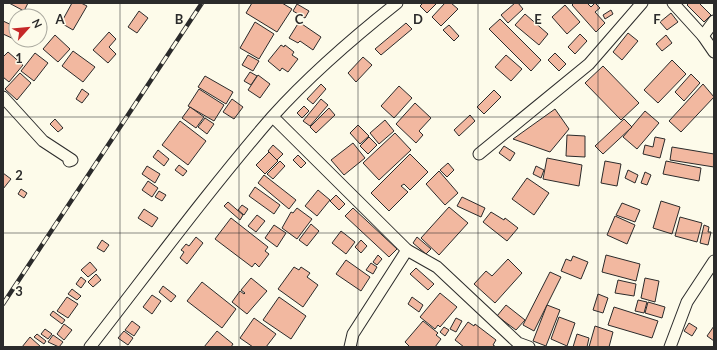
<svg xmlns="http://www.w3.org/2000/svg" width="717" height="350" font-family="Lato,sans-serif">
	<style>
		.building { fill: #f2b8a0; stroke: #2b2b2b }
		.lines { fill: none; stroke-linecap: round; stroke-linejoin: round }
		.street-casing { stroke: #2b2b2b; stroke-width: 13 }
		.street { stroke: #fdfbea; stroke-width: 11 }
		.rail-casing { stroke: #2b2b2b; stroke-width: 4.5 }
		.rail { stroke: #fdfbea; stroke-width: 3; stroke-dasharray: 9; stroke-linecap: butt }
		.grid { fill: none; stroke: #2b2b2b; stroke-width: 1; stroke-opacity: 0.55 }
		.grid-label { font-size: 13px; text-anchor: middle; font-weight: bold; fill: #2b2b2b; stroke: #fdfbea; stroke-width: 3; stroke-linejoin: round; paint-order: stroke }
	</style>
	<rect width="100%" height="100%" fill="#fdfbea"/>
	<g class="building">
		<polygon points="9,3 28,3 24,11"/>
		<polygon points="72,3 81,3 87,6 73,30 61,23"/>
		<polygon points="252,3 282,3 292,9 277,32 246,13"/>
		<polygon points="423,3 437,3 427,13 420,6"/>
		<polygon points="445,3 451,3 458,9 441,26 432,17"/>
		<polygon points="515,3 518,3 523,9 508,23 501,15"/>
		<polygon points="574,3 587,3 591,7 595,3 600,8 595,12 605,23 596,32 572,5"/>
		<polygon points="689,3 699,3 711,15 704,22 687,5"/>
		<polygon points="297,4 309,11 305,18 293,11"/>
		<polygon points="565,5 580,22 567,34 552,17"/>
		<polygon points="611,10 613,14 605,19 603,15"/>
		<polygon points="139,11 148,18 137,33 128,27"/>
		<polygon points="671,13 678,22 667,30 660,22"/>
		<polygon points="525,14 548,34 539,45 515,25"/>
		<polygon points="500,19 541,60 531,71 489,29"/>
		<polygon points="3,21 16,27 16,40 27,40 25,44 3,34"/>
		<polygon points="255,22 274,34 259,59 240,48"/>
		<polygon points="299,22 321,37 313,50 300,41 298,43 289,38"/>
		<polygon points="406,23 412,29 381,55 375,49"/>
		<polygon points="449,25 459,36 454,41 443,30"/>
		<polygon points="109,32 116,39 109,47 116,54 108,63 93,50"/>
		<polygon points="628,33 638,41 622,60 613,52"/>
		<polygon points="580,34 587,41 575,54 568,47"/>
		<polygon points="55,35 70,49 58,62 43,49"/>
		<polygon points="666,35 672,43 662,51 656,44"/>
		<polygon points="281,45 284,47 285,45 294,52 292,55 298,59 288,72 282,68 280,71 268,61"/>
		<polygon points="73,51 95,67 83,82 62,66"/>
		<polygon points="8,52 23,65 9,82 3,77 3,57"/>
		<polygon points="35,53 48,63 34,81 21,71"/>
		<polygon points="555,53 566,64 559,71 548,60"/>
		<polygon points="248,55 259,61 253,71 242,65"/>
		<polygon points="506,55 522,69 511,81 495,67"/>
		<polygon points="363,57 372,65 356,82 348,73"/>
		<polygon points="672,60 686,74 658,103 644,90"/>
		<polygon points="603,66 639,103 621,120 585,83"/>
		<polygon points="250,72 257,76 251,85 244,81"/>
		<polygon points="20,73 31,83 17,100 5,89"/>
		<polygon points="691,74 700,83 684,101 675,92"/>
		<polygon points="258,75 270,84 260,98 248,90"/>
		<polygon points="205,76 233,92 226,104 198,87"/>
		<polygon points="321,84 326,89 313,104 307,99"/>
		<polygon points="703,84 714,97 681,132 669,121"/>
		<polygon points="399,86 412,98 394,118 381,106"/>
		<polygon points="82,89 89,94 82,103 76,99"/>
		<polygon points="199,89 224,105 214,121 188,106"/>
		<polygon points="494,90 501,97 484,114 477,107"/>
		<polygon points="232,99 243,107 234,119 223,112"/>
		<polygon points="321,99 328,105 310,126 303,121"/>
		<polygon points="415,103 431,118 419,131 423,135 416,143 396,124"/>
		<polygon points="304,106 309,111 302,118 297,113"/>
		<polygon points="190,107 204,117 196,128 182,118"/>
		<polygon points="329,108 335,115 316,133 310,127"/>
		<polygon points="555,109 569,129 550,152 513,139"/>
		<polygon points="645,111 659,123 637,149 623,137"/>
		<polygon points="470,115 475,121 459,136 454,130"/>
		<polygon points="205,118 214,124 207,134 198,127"/>
		<polygon points="55,119 63,128 58,132 50,124"/>
		<polygon points="624,119 632,127 603,154 595,146"/>
		<polygon points="385,120 394,131 379,144 370,133"/>
		<polygon points="180,121 206,141 188,165 162,145"/>
		<polygon points="358,125 369,136 360,144 350,133"/>
		<polygon points="395,133 411,150 379,180 363,163"/>
		<polygon points="567,135 585,136 585,157 566,156"/>
		<polygon points="369,137 377,145 368,154 360,146"/>
		<polygon points="655,137 665,139 660,158 643,154 645,145 653,147"/>
		<polygon points="353,143 365,158 344,175 331,160"/>
		<polygon points="273,145 283,154 277,160 268,151"/>
		<polygon points="504,146 515,153 510,161 499,153"/>
		<polygon points="672,147 714,154 714,167 670,160"/>
		<polygon points="158,150 169,159 164,166 153,157"/>
		<polygon points="269,152 278,161 265,174 256,165"/>
		<polygon points="410,154 428,172 410,190 404,184 401,186 408,192 389,211 371,193"/>
		<polygon points="298,155 306,163 301,168 293,160"/>
		<polygon points="547,158 582,165 579,186 543,179"/>
		<polygon points="280,161 285,166 273,179 267,174"/>
		<polygon points="605,161 621,164 617,186 601,183"/>
		<polygon points="666,161 701,168 699,181 663,174"/>
		<polygon points="448,163 454,170 447,177 440,170"/>
		<polygon points="179,165 187,171 183,176 175,170"/>
		<polygon points="147,166 160,174 155,183 142,174"/>
		<polygon points="536,166 544,170 541,178 533,174"/>
		<polygon points="628,170 638,175 635,183 625,178"/>
		<polygon points="439,171 458,193 445,205 426,184"/>
		<polygon points="645,172 651,175 647,185 641,183"/>
		<polygon points="3,173 11,179 3,189"/>
		<polygon points="264,175 296,200 289,209 258,183"/>
		<polygon points="527,178 549,193 534,215 512,199"/>
		<polygon points="148,181 158,188 152,197 142,190"/>
		<polygon points="255,187 280,205 274,214 249,196"/>
		<polygon points="21,189 27,193 24,198 18,194"/>
		<polygon points="318,190 330,200 317,216 305,206"/>
		<polygon points="159,191 166,195 162,201 155,197"/>
		<polygon points="336,195 345,204 339,210 330,201"/>
		<polygon points="462,197 485,208 481,217 457,206"/>
		<polygon points="661,201 680,207 672,234 653,228"/>
		<polygon points="228,202 243,215 240,220 224,206"/>
		<polygon points="622,203 640,210 635,222 616,215"/>
		<polygon points="242,205 248,209 244,215 238,210"/>
		<polygon points="449,207 468,223 439,255 421,238"/>
		<polygon points="297,208 312,219 297,239 282,228 291,212 293,213"/>
		<polygon points="353,208 397,249 389,257 345,216"/>
		<polygon points="144,209 158,218 152,227 138,218"/>
		<polygon points="491,212 504,220 505,218 518,228 507,241 483,222"/>
		<polygon points="257,215 265,221 256,232 248,226"/>
		<polygon points="615,216 635,225 627,244 607,235"/>
		<polygon points="680,217 702,223 697,242 675,236"/>
		<polygon points="231,218 268,247 265,251 269,254 259,267 255,263 252,267 215,239"/>
		<polygon points="311,224 319,231 307,246 299,240"/>
		<polygon points="274,225 286,233 277,247 265,238"/>
		<polygon points="704,225 709,227 708,232 711,232 708,245 700,243"/>
		<polygon points="341,231 355,242 346,254 332,243"/>
		<polygon points="196,237 203,243 187,264 180,258 184,252 181,250 186,244 189,246"/>
		<polygon points="417,237 431,249 426,254 413,243"/>
		<polygon points="102,240 109,245 104,252 97,248"/>
		<polygon points="361,240 367,246 361,253 355,247"/>
		<polygon points="378,255 382,259 377,265 373,262"/>
		<polygon points="606,255 640,264 636,281 602,272"/>
		<polygon points="573,256 588,262 581,279 561,271 566,259 571,261"/>
		<polygon points="508,259 522,273 495,303 474,284 486,271 492,276"/>
		<polygon points="346,260 370,277 361,291 336,274"/>
		<polygon points="90,262 97,270 88,277 81,270"/>
		<polygon points="371,263 377,267 373,274 366,270"/>
		<polygon points="294,267 299,270 301,267 310,273 307,277 318,285 303,307 278,289"/>
		<polygon points="416,268 434,284 428,290 410,274"/>
		<polygon points="550,272 561,277 534,331 523,325"/>
		<polygon points="96,274 101,280 93,287 88,282"/>
		<polygon points="81,277 86,281 81,288 76,284"/>
		<polygon points="251,278 267,291 247,314 232,302 240,291 244,294 245,293 241,290"/>
		<polygon points="645,278 659,281 655,302 641,298"/>
		<polygon points="618,280 636,284 634,296 615,293"/>
		<polygon points="202,282 236,309 222,328 187,301"/>
		<polygon points="163,286 176,296 171,302 159,292"/>
		<polygon points="72,289 81,296 77,300 68,294"/>
		<polygon points="440,293 457,307 440,327 438,325 435,329 420,317"/>
		<polygon points="598,294 608,298 603,313 593,310"/>
		<polygon points="152,295 161,301 152,314 143,307"/>
		<polygon points="67,297 78,304 68,318 57,311"/>
		<polygon points="279,297 306,316 291,339 263,320"/>
		<polygon points="412,297 423,305 419,312 408,304"/>
		<polygon points="638,300 647,302 644,313 635,311"/>
		<polygon points="648,302 665,307 662,318 645,313"/>
		<polygon points="506,305 525,320 516,330 497,316"/>
		<polygon points="547,305 560,310 546,346 533,341"/>
		<polygon points="614,307 658,321 652,338 608,325"/>
		<polygon points="53,311 65,320 62,324 50,315"/>
		<polygon points="559,317 575,323 567,346 551,339"/>
		<polygon points="254,318 276,334 266,347 253,347 240,338"/>
		<polygon points="456,318 462,321 456,332 450,329"/>
		<polygon points="132,321 140,327 134,336 125,330"/>
		<polygon points="423,321 438,333 436,335 441,339 435,347 410,347 405,342"/>
		<polygon points="468,322 474,326 475,324 496,340 493,345 496,347 464,347 455,340"/>
		<polygon points="689,323 697,328 692,336 684,331"/>
		<polygon points="64,324 72,330 64,340 57,334"/>
		<polygon points="595,326 613,332 609,347 589,347"/>
		<polygon points="714,326 714,341 707,336"/>
		<polygon points="444,327 449,330 445,336 440,332"/>
		<polygon points="45,329 52,334 48,339 41,334"/>
		<polygon points="124,331 133,338 128,345 118,338"/>
		<polygon points="217,331 233,344 231,347 204,347"/>
		<polygon points="37,334 46,341 44,344 34,337"/>
		<polygon points="577,334 589,338 587,347 573,347"/>
		<polygon points="53,335 63,342 59,347 48,342"/>
		<polygon points="30,337 41,347 22,347"/>
	</g>
	<g class="lines">
		<defs>
			<g id="street">
				<polyline points="673,3 703,36 714,52"/>
				<polyline points="703,36 714,21"/>
				<polyline points="3,97 43,141 72,160 69,161"/>
				<polyline points="273,117 407,250 437,267 518,343 529,347"/>
				<polyline points="479,154 589,64 642,3"/>
				<path d="M90,347c60,-77 118,-156 182,-230 37,-41 82,-80 125,-114"/>
				<polyline points="350,347 353,334 407,250"/>
				<polyline points="670,347 687,302 714,261"/>
			</g>
		</defs>
		<use href="#street" class="street-casing"/>
		<use href="#street" class="street"/>
		<defs>
			<polyline id="rail" points="3,304 202,3"/>
		</defs>
		<use href="#rail" class="rail-casing"/>
		<use href="#rail" class="rail"/>
	</g>
	<path class="grid" d="M120,3v344M239,3v344M358,3v344M478,3v344M598,3v344M3,117h711M3,233h711"/>
	<g class="grid-label">
		<text x="60" y="24">A</text>
		<text x="179" y="24">B</text>
		<text x="299" y="24">C</text>
		<text x="418" y="24">D</text>
		<text x="538" y="24">E</text>
		<text x="657" y="24">F</text>
		<text x="19" y="63">1</text>
		<text x="19" y="180">2</text>
		<text x="19" y="296">3</text>
	</g>
	<rect width="717" height="350" fill="none" stroke="#2b2b2b" stroke-width="8"/>
	<g transform="translate(28 28) rotate(63)"><circle r="19" fill="#fdfbea" stroke="#a9a89e"/>
	<path d="M0-3L7 15L0 10L-7 15Z" fill="#c62828"/>
	<text y="-6" font-size="11" font-weight="bold" text-anchor="middle" fill="#2b2b2b">N</text>
	</g>
</svg>
